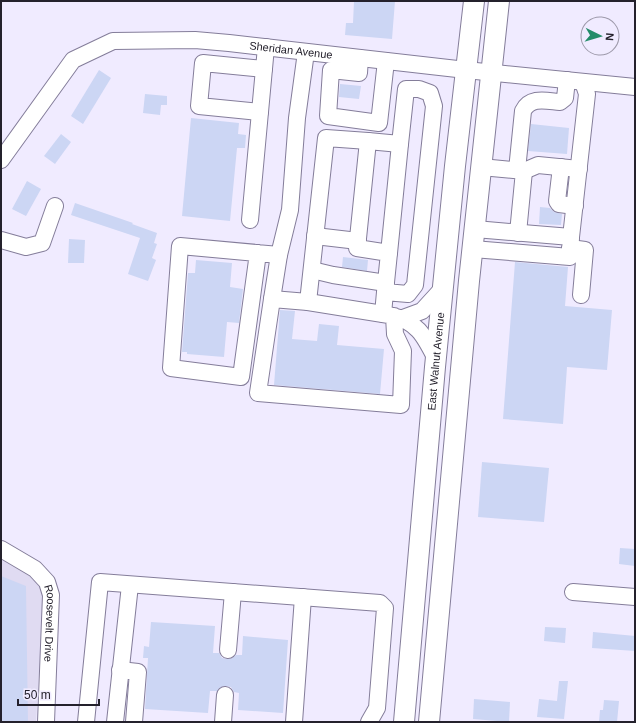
<svg xmlns="http://www.w3.org/2000/svg" width="636" height="723" font-family="Helvetica,sans-serif">
	<style>
		.built { fill: #e0dbf2 }
		.building { fill: #ccd6f4 }
		.lines { fill: none; stroke-linecap: round; stroke-linejoin: round }
		.minor-casing { stroke: #847d9a; stroke-width: 18 }
		.major-casing { stroke: #847d9a; stroke-width: 22 }
		.minor { stroke: #fff; stroke-width: 16 }
		.major { stroke: #fff; stroke-width: 20 }
		.labels { text-anchor: middle; dominant-baseline: central; stroke-width: 3; stroke-linejoin: round; paint-order: stroke }
		.street-label { font-size: 11px; fill: #24212c; stroke: #f0ebff }
	</style>
	<rect width="100%" height="100%" fill="#f0ebff"/>
	<polygon class="built" points="1,555 23,565 44,593 36,722 1,722"/>
	<g class="building">
		<polygon points="354,1 395,1 392,39 345,35 346,23 353,23"/>
		<polygon points="99,70 111,78 83,124 71,116"/>
		<polygon points="340,84 361,86 359,99 339,97"/>
		<polygon points="145,94 167,96 167,105 161,105 160,115 143,113"/>
		<polygon points="191,118 239,123 238,134 246,135 245,148 237,148 230,221 182,216"/>
		<polygon points="531,124 569,128 567,154 528,151"/>
		<polygon points="61,134 71,142 55,164 44,156"/>
		<polygon points="27,181 41,189 26,216 12,209"/>
		<polygon points="75,203 133,223 132,224 157,233 154,243 157,244 152,258 156,260 148,281 128,274 140,238 71,215"/>
		<polygon points="540,207 550,208 554,212 562,214 561,225 539,224"/>
		<polygon points="69,239 85,240 84,263 68,263"/>
		<polygon points="343,257 368,260 367,271 342,267"/>
		<polygon points="196,260 232,263 230,287 243,289 239,323 227,322 224,357 187,354 187,352 182,352 188,273 195,273"/>
		<polygon points="515,262 568,267 565,306 612,310 607,370 567,367 563,424 503,419"/>
		<polygon points="280,310 295,311 292,339 317,341 319,324 339,326 337,345 384,349 380,394 274,385"/>
		<polygon points="482,462 549,468 544,522 478,517"/>
		<polygon points="620,548 635,549 635,566 619,564"/>
		<polygon points="1,576 26,586 28,722 1,722"/>
		<polygon points="151,622 215,626 213,653 219,653 222,658 227,659 232,658 236,655 242,655 243,636 288,640 283,713 238,710 239,693 234,692 231,687 225,686 221,687 217,691 210,691 208,713 145,709 148,658 143,658 144,646 149,647"/>
		<polygon points="545,627 566,628 565,643 544,641"/>
		<polygon points="593,632 635,636 635,651 592,648"/>
		<polygon points="559,681 568,681 564,719 537,717 539,699 557,701"/>
		<polygon points="474,699 510,702 509,722 473,719"/>
		<polygon points="604,700 619,701 617,722 599,722 600,710 603,710"/>
	</g>
	<g class="lines">
		<defs>
			<g id="minor">
				<polyline points="360,58 359,73 331,70 328,116 379,123 386,61"/>
				<polyline points="260,112 199,106 203,63 264,69"/>
				<path id="s1" d="M1,160l72,-100 40,-19 82,-1 34,3 237,27 169,17"/>
				<polyline points="481,167 524,171 518,233"/>
				<polyline points="561,167 557,201 559,204 575,206"/>
				<path d="M517,170l6,-59c7,-15 24,-10 37,-9l5,-4 2,-18"/>
				<polyline points="524,171 538,165 579,169"/>
				<polyline points="250,220 266,47"/>
				<polyline points="475,229 571,237 587,94 583,82"/>
				<polyline points="315,236 358,241"/>
				<polyline points="1,240 26,247 42,243 55,206"/>
				<polyline points="570,248 585,250 581,295"/>
				<polyline points="473,249 570,257 571,237"/>
				<polyline points="258,253 241,377 171,368 180,246 279,255"/>
				<polyline points="389,253 400,144"/>
				<polyline points="312,270 333,275 386,283"/>
				<polyline points="272,299 279,255 290,210 297,118 306,52"/>
				<polyline points="308,302 326,138 368,141"/>
				<polyline points="383,314 385,292 408,294 415,285 434,106 430,93 419,89 406,89 400,144 368,141 357,248 389,253 385,292"/>
				<path d="M394,316l1,18 8,17 -2,54 -143,-12 14,-94 36,3 81,13c28,6 35,20 47,44"/>
				<polyline points="403,318 422,311 443,288"/>
				<path id="s2" d="M1,549l34,20 12,13 4,13 -5,127"/>
				<polyline points="573,592 635,597"/>
				<polyline points="228,650 233,592"/>
				<polyline points="120,670 138,672 134,722"/>
				<polyline points="86,722 100,582 380,603 385,608 377,708 369,722"/>
				<polyline points="115,722 130,585"/>
				<polyline points="223,722 225,695"/>
				<polyline points="294,722 303,597"/>
			</g>
			<g id="major">
				<path id="s3" d="M404,722l31,-355 20,-201 19,-165"/>
				<polyline points="429,722 469,281 499,1"/>
			</g>
		</defs>
		<use href="#minor" class="minor-casing"/>
		<use href="#major" class="major-casing"/>
		<use href="#minor" class="minor"/>
		<use href="#major" class="major"/>
	</g>
	<g class="labels">
		<g class="street-label">
			<text stroke="none"><textPath href="#s1" startOffset="346">Sheridan Avenue</textPath></text>
			<text stroke="none"><textPath href="#s3" startOffset="362">East Walnut Avenue</textPath></text>
			<text stroke="none"><textPath href="#s2" startOffset="99">Roosevelt Drive</textPath></text>
		</g>
	</g>
	<rect width="636" height="723" fill="none" stroke="#24212c" stroke-width="4"/>
	<g transform="translate(600 36) rotate(95)"><circle r="19" fill="#f0ebff" stroke="#9e9aab"/>
	<path d="M0-3L7 15L0 10L-7 15Z" fill="#238c69"/>
	<text y="-6" font-size="11" font-weight="bold" text-anchor="middle" fill="#24212c">N</text>
	</g>
	<path d="M18 699v6h81v-6" fill="none" stroke="#24212c" stroke-width="2"/>
	<text x="24" y="699" font-size="12" fill="#24212c" stroke="#f0ebff" stroke-width="3" paint-order="stroke">50 m</text>
</svg>
